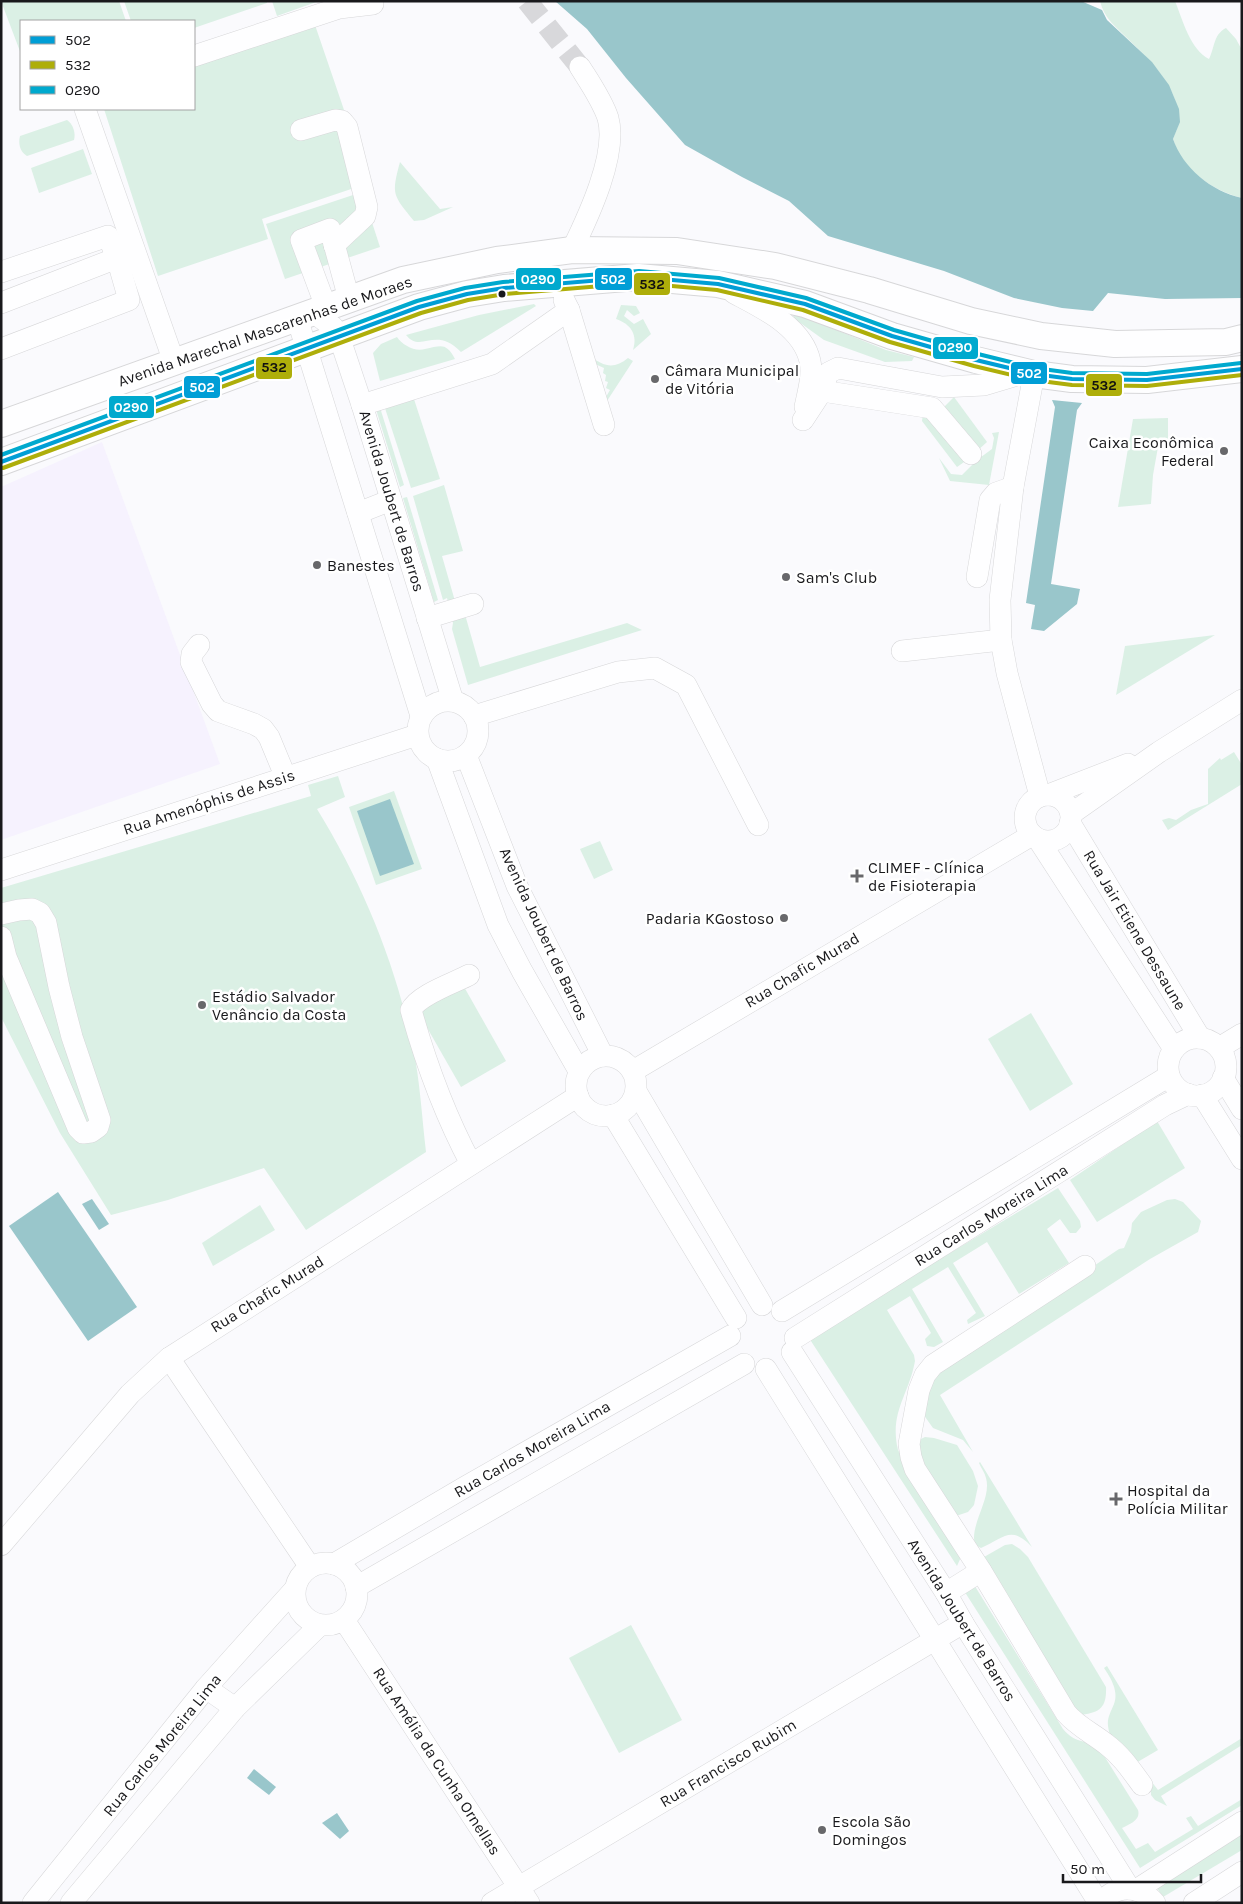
<svg xmlns="http://www.w3.org/2000/svg" width="1243" height="1904" font-family="Karla,sans-serif">
	<style>
		.education { fill: #f6f2fe }
		.green { fill: #dbf0e5 }
		.water { fill: #99c6cb }
		.lines { fill: none; stroke-linecap: round; stroke-linejoin: round }
		.minor-tunnel { stroke: #d8d8db; stroke-width: 21; stroke-dasharray: 21 11; stroke-linecap: butt }
		.minor-casing { stroke: #d7d7d9; stroke-width: 22 }
		.major-casing { stroke: #d7d7d9; stroke-width: 28 }
		.minor { stroke: #fefeff; stroke-width: 21 }
		.major { stroke: #fefeff; stroke-width: 26 }
		.bus-1-casing { stroke: #fff; stroke-width: 8 }
		.bus-2-casing { stroke: #fff; stroke-width: 8 }
		.bus-3-casing { stroke: #fff; stroke-width: 8 }
		.bus-1 { stroke: #009ed6; stroke-width: 4 }
		.bus-2 { stroke: #aeae0a; stroke-width: 4 }
		.bus-3 { stroke: #00a9ce; stroke-width: 4 }
		.bus-dot { fill: #19191c; stroke: #fff; stroke-width: 2 }
		.poi-dot { fill: #68686b; stroke: #fff; stroke-width: 2 }
		.labels { text-anchor: middle; dominant-baseline: central; stroke-width: 5; stroke-linejoin: round; paint-order: stroke }
		.street-label { font-size: 16px; fill: #19191c; stroke: #fff }
		.poi-label { font-size: 16px; fill: #19191c; stroke: #fff; text-anchor: start }
		.line-badge { stroke: #fff; stroke-width: 2 }
		.badge-label { font-size: 14px; text-anchor: middle; font-weight: bold; fill: #fff }
		.pale-badge-label { font-size: 14px; text-anchor: middle; font-weight: bold; fill: #111 }
	</style>
	<rect width="100%" height="100%" fill="#fafafd"/>
	<polygon class="education" points="102,442 220,764 1,840 1,487"/>
	<g class="green">
		<polygon points="1,1 119,1 126,21 21,21 21,54"/>
		<polygon points="124,1 267,1 267,3 194,28 194,21 131,21"/>
		<polygon points="272,1 319,1 277,16"/>
		<path d="M1100,1h75c8,20 15,48 34,58 6,-12 4,-24 17,-31l10,11 6,11v148c-21,-5 -43,-18 -57,-35 -6,-6 -9,-16 -12,-24 2,-6 6,-13 6,-18 -1,-35 -29,-61 -52,-83 -12,-12 -23,-20 -27,-37z"/>
		<polygon points="315,25 369,183 262,219 268,239 158,276 104,109 194,109 194,65"/>
		<path d="M67,120c6,4 9,13 7,20l-47,16c-7,-4 -9,-12 -7,-20z"/>
		<polygon points="83,149 92,174 39,193 31,168"/>
		<path d="M400,162l40,47 13,-2 -29,13 -10,1c-21,-26 -23,-26 -14,-59z"/>
		<polygon points="362,192 380,247 285,279 266,224"/>
		<path d="M534,304l2,2 -75,46c-26,-27 -40,2 -55,-17l73,-20z"/>
		<path d="M621,305l15,1 4,7 -6,3 -7,-6 -3,6 10,8 9,-5 8,15 -18,16c5,-15 -2,-26 -17,-31z"/>
		<polygon points="794,313 886,350 914,357 912,361 885,362 824,340 799,322 793,320"/>
		<path d="M397,337c5,8 18,15 28,12 16,-3 21,-7 30,10l-75,22 -7,-28 8,-9z"/>
		<path d="M592,357c13,11 24,11 36,1l5,3 -28,43 -2,-2 7,-12 -4,-2 2,-6 -3,-1 1,-6 -3,-2 1,-5 -9,-4z"/>
		<polygon points="412,393 440,479 411,488 383,402"/>
		<polygon points="954,397 987,442 977,451 944,407"/>
		<polygon points="378,401 404,485 400,487 374,403"/>
		<polygon points="924,408 967,460 957,467 922,421"/>
		<polygon points="1168,418 1168,443 1158,447 1153,475 1151,504 1118,507 1133,419"/>
		<polygon points="999,432 989,485 950,481 939,458 951,474 962,475 977,460 992,449 994,438 992,433"/>
		<polygon points="444,485 463,551 442,556 457,608 464,611 480,667 627,623 642,630 468,685 452,629 453,623 447,598 443,600 413,496"/>
		<polygon points="407,497 438,600 434,602 403,498"/>
		<polygon points="1215,635 1116,695 1125,646"/>
		<polygon points="1234,752 1242,765 1242,784 1168,830 1162,820 1169,818 1176,820 1191,810 1208,804 1208,769 1220,758 1221,760"/>
		<path d="M338,776l7,21 -28,12c45,73 78,153 96,238 7,34 9,71 13,105l-120,78 -42,-62 -96,32 -57,15 -51,-82 -59,-116v-129l310,-92 -3,-11z"/>
		<polygon points="394,791 422,869 376,885 349,807"/>
		<polygon points="600,841 613,870 594,879 580,849"/>
		<polygon points="463,985 506,1061 461,1087 417,1010"/>
		<polygon points="1031,1013 1073,1084 1030,1111 988,1039"/>
		<polygon points="1157,1121 1185,1168 1097,1222 1070,1180"/>
		<path d="M1058,1188l22,33 1,6 -5,6h-6l-10,-14 -13,10 22,34 -50,31 -32,-52 -34,21 32,53 -17,8 -1,-4 9,-7 -28,-46 -36,22 31,53 -9,5 -7,-1 -2,-7 6,-6 -21,-37 -23,14 27,45 1,6c-6,34 -26,51 -17,89l63,107 -4,9 -148,-228z"/>
		<polygon points="1175,1199 1183,1202 1201,1221 1198,1232 1150,1259 940,1395 973,1452 963,1440 933,1428 923,1414 930,1376 1119,1249 1124,1248 1131,1232 1132,1223 1141,1212 1167,1200"/>
		<polygon points="260,1205 275,1230 213,1266 202,1243"/>
		<polygon points="925,1437 934,1438 957,1445 973,1471 978,1486 974,1505 968,1512 956,1516 914,1448 921,1439"/>
		<path d="M980,1462l52,85c-21,-23 -29,-8 -51,1l-6,-3c-6,-20 17,-46 11,-67 -1,-5 -5,-10 -7,-15z"/>
		<path d="M1012,1544l8,5 8,8 78,130c1,22 -8,26 -27,28l-95,-158 21,-12z"/>
		<path d="M973,1583l90,146c12,14 20,11 35,17l40,64c3,10 -8,14 -16,18l14,21 12,-6 7,9 38,-23 -7,-11 5,-2 7,10 44,-27v6l-102,63 -179,-282z"/>
		<polygon points="631,1625 682,1720 619,1753 569,1658"/>
		<path d="M1107,1666l51,84 -29,17c-7,-12 -20,-27 -21,-41 -1,-9 3,-14 6,-22 5,-12 -3,-26 -10,-36z"/>
		<polygon points="1242,1738 1242,1745 1161,1796 1167,1806 1155,1800 1151,1795 1151,1781 1158,1790"/>
		<polygon points="1242,1832 1242,1850 1163,1897 1155,1885"/>
	</g>
	<g class="water">
		<path d="M555,1h526l21,9 5,10 45,42 17,23 10,24 1,13 -7,17c10,29 38,52 69,59v100l-77,1 -57,-6 -15,18 -31,-3 -48,-10 -70,-27 -116,-35 -39,-35 -47,-24 -57,-32 -59,-67 -39,-49z"/>
		<polygon points="1052,400 1082,403 1077,410 1051,584 1080,589 1077,604 1044,631 1031,629 1035,605 1026,603 1055,407"/>
		<polygon points="390,799 414,864 380,876 357,811"/>
		<polygon points="58,1192 137,1307 88,1341 9,1226"/>
		<polygon points="92,1199 109,1224 99,1230 82,1204"/>
		<polygon points="254,1769 276,1787 269,1795 247,1778"/>
		<polygon points="337,1813 349,1831 340,1839 322,1823"/>
	</g>
	<g class="lines">
		<polyline class="minor-tunnel" points="527,1 580,67"/>
		<defs>
			<g id="minor">
				<polyline points="194,56 339,8 373,4"/>
				<polyline points="85,109 174,362"/>
				<polyline points="301,130 335,120 342,121 347,127 367,207 365,216 334,245"/>
				<path d="M572,250c16,-33 46,-96 36,-132 -6,-18 -18,-35 -28,-51"/>
				<polyline points="1,272 108,236 117,258 129,300 1,349"/>
				<path d="M734,293c28,15 68,33 76,68 3,15 -2,31 -5,46"/>
				<polyline points="564,300 569,310 604,425"/>
				<polyline points="1,303 117,258"/>
				<polyline points="326,307 301,240 330,229 349,299"/>
				<polyline points="313,312 333,327 339,336 362,405 453,701"/>
				<polyline points="297,318 421,716"/>
				<polyline points="1034,374 1013,487 1000,600 1001,640 1007,673 1040,796"/>
				<polyline points="822,391 932,408 971,454"/>
				<polyline points="362,405 492,364 569,310"/>
				<polyline points="803,420 822,391 828,373 838,368 942,387 984,385 1027,372"/>
				<polyline points="358,513 391,500"/>
				<polyline points="977,577 990,500 996,493 1013,487"/>
				<polyline points="427,618 473,604"/>
				<polyline points="199,645 192,654 191,662 212,704 218,711 254,724 263,729 269,737 286,778"/>
				<polyline points="902,651 1001,640"/>
				<circle cx="448" cy="731" r="30"/>
				<polyline points="474,716 618,672 655,668 686,685 758,825"/>
				<polyline points="466,755 517,886 603,1056"/>
				<polyline points="437,759 498,925 522,971 579,1071"/>
				<circle cx="1048" cy="818" r="23"/>
				<polyline points="1048,795 1128,764"/>
				<polyline points="1071,814 1159,752 1242,700"/>
				<polyline points="1070,823 1200,1038"/>
				<polyline points="1038,839 1174,1049"/>
				<polyline points="1,870 417,735"/>
				<polyline points="1,914 19,910 32,909 40,913 46,923 59,987 72,1037 100,1120 98,1127 91,1132 83,1133 78,1128 6,957 1,937"/>
				<path d="M469,975c-15,8 -51,20 -58,35 15,54 34,105 60,154"/>
				<circle cx="1197" cy="1067" r="29"/>
				<polyline points="1219,1048 1242,1034"/>
				<circle cx="606" cy="1086" r="30"/>
				<polyline points="633,1071 1032,835"/>
				<polyline points="1223,1078 1242,1109"/>
				<polyline points="636,1091 762,1305"/>
				<polyline points="1202,1095 1242,1159"/>
				<polyline points="613,1115 736,1318"/>
				<path d="M1085,1266l-152,99 -8,10 -6,15 -10,54 2,13 4,12 66,102 85,142c11,13 26,20 40,31 15,11 25,26 36,41"/>
				<polyline points="782,1311 1169,1076"/>
				<polyline points="795,1338 1165,1105 1188,1094"/>
				<polyline points="792,1352 946,1593 963,1623 1130,1889"/>
				<polyline points="169,1358 310,1567"/>
				<polyline points="766,1369 1099,1903"/>
				<polyline points="1,1545 130,1394 169,1358 578,1096"/>
				<circle cx="326" cy="1594" r="31"/>
				<polyline points="334,1564 465,1487 730,1336"/>
				<polyline points="356,1587 744,1364"/>
				<polyline points="946,1593 981,1571"/>
				<polyline points="344,1620 529,1903"/>
				<polyline points="206,1688 235,1708"/>
				<polyline points="1136,1890 1242,1822"/>
				<polyline points="33,1903 206,1688 294,1590"/>
				<polyline points="71,1903 235,1708 320,1625"/>
				<polyline points="492,1903 963,1623"/>
				<path d="M1101,1903c15,-19 39,-18 54,0"/>
				<polyline points="1194,1903 1242,1872"/>
			</g>
			<g id="major">
				<polyline points="1,424 403,280 497,260 572,250 677,251 775,266 869,290 971,321 1041,336 1115,344 1226,342 1242,338"/>
				<polyline points="1,462 419,307 467,294 504,288 638,277 718,284 805,304 892,336 976,360 1034,374 1072,379 1147,380 1242,369"/>
			</g>
		</defs>
		<use href="#minor" class="minor-casing"/>
		<use href="#major" class="major-casing"/>
		<use href="#minor" class="minor"/>
		<use href="#major" class="major"/>
		<defs>
			<polyline id="bus-1" points="1,462 419,307 467,294 504,288 638,277 718,284 805,304 892,336 976,360 1034,374 1072,379 1147,380 1242,369"/>
			<polyline id="bus-2" points="3,468 421,313 468,300 505,294 638,283 717,290 803,310 890,342 974,366 1033,380 1072,385 1147,386 1242,375"/>
			<polyline id="bus-3" points="1,455 417,301 465,288 503,282 639,271 719,278 806,298 894,330 978,354 1035,368 1072,373 1147,374 1241,363"/>
		</defs>
		<use href="#bus-1" class="bus-1-casing"/>
		<use href="#bus-2" class="bus-2-casing"/>
		<use href="#bus-3" class="bus-3-casing"/>
		<use href="#bus-1" class="bus-1"/>
		<use href="#bus-2" class="bus-2"/>
		<use href="#bus-3" class="bus-3"/>
	</g>
	<circle class="bus-dot" cx="502" cy="294" r="4.5"/>
	<g class="poi-dot">
		<circle cx="655" cy="379" r="5"/>
		<circle cx="1224" cy="451" r="5"/>
		<circle cx="317" cy="565" r="5"/>
		<circle cx="786" cy="577" r="5"/>
		<path d="M854.5 868.5h5v5h5v5h-5v5h-5v-5h-5v-5h5z"/>
		<circle cx="784" cy="918" r="5"/>
		<circle cx="202" cy="1005" r="5"/>
		<path d="M1113.5 1491.5h5v5h5v5h-5v5h-5v-5h-5v-5h5z"/>
		<circle cx="822" cy="1830" r="5"/>
	</g>
	<g class="labels">
		<g class="street-label">
			<text transform="translate(265 331) rotate(-19)">Avenida Marechal Mascarenhas de Moraes</text>
			<text transform="translate(392 501) rotate(73)">Avenida Joubert de Barros</text>
			<text transform="translate(209 802) rotate(-18)">Rua Amenóphis de Assis</text>
			<text transform="translate(1135 930) rotate(59)">Rua Jair Etiene Dessaune</text>
			<text transform="translate(544 934) rotate(65)">Avenida Joubert de Barros</text>
			<text transform="translate(802 970) rotate(-31)">Rua Chafic Murad</text>
			<text transform="translate(991 1215) rotate(-32)">Rua Carlos Moreira Lima</text>
			<text transform="translate(267 1294) rotate(-32)">Rua Chafic Murad</text>
			<text transform="translate(532 1449) rotate(-30)">Rua Carlos Moreira Lima</text>
			<text transform="translate(962 1620) rotate(58)">Avenida Joubert de Barros</text>
			<text transform="translate(162 1745) rotate(-51)">Rua Carlos Moreira Lima</text>
			<text transform="translate(437 1761) rotate(57)">Rua Amélia da Cunha Ornellas</text>
			<text transform="translate(728 1763) rotate(-31)">Rua Francisco Rubim</text>
		</g>
		<g class="poi-label">
			<text x="665" y="370">Câmara Municipal<tspan x="665" dy="18">de Vitória</tspan></text>
			<text x="1214" y="442" text-anchor="end">Caixa Econômica<tspan x="1214" dy="18">Federal</tspan></text>
			<text x="327" y="565">Banestes</text>
			<text x="796" y="577">Sam's Club</text>
			<text x="868" y="867">CLIMEF - Clínica<tspan x="868" dy="18">de Fisioterapia</tspan></text>
			<text x="774" y="918" text-anchor="end">Padaria KGostoso</text>
			<text x="212" y="996">Estádio Salvador<tspan x="212" dy="18">Venâncio da Costa</tspan></text>
			<text x="1127" y="1490">Hospital da<tspan x="1127" dy="18">Polícia Militar</tspan></text>
			<text x="832" y="1821">Escola São<tspan x="832" dy="18">Domingos</tspan></text>
		</g>
	</g>
	<g class="line-badge">
		<rect x="594" y="267" width="39" height="24" rx="5" fill="#009ed6"/>
		<rect x="515" y="267" width="47" height="24" rx="5" fill="#00a9ce"/>
		<rect x="633" y="272" width="38" height="24" rx="5" fill="#aeae0a"/>
		<rect x="932" y="336" width="47" height="24" rx="5" fill="#00a9ce"/>
		<rect x="255" y="356" width="38" height="24" rx="5" fill="#aeae0a"/>
		<rect x="1010" y="361" width="38" height="24" rx="5" fill="#009ed6"/>
		<rect x="1085" y="373" width="38" height="24" rx="5" fill="#aeae0a"/>
		<rect x="183" y="375" width="38" height="24" rx="5" fill="#009ed6"/>
		<rect x="108" y="395" width="47" height="24" rx="5" fill="#00a9ce"/>
	</g>
	<g class="badge-label">
		<text x="613" y="284">502</text>
		<text x="538" y="284">0290</text>
		<text x="955" y="352">0290</text>
		<text x="1029" y="378">502</text>
		<text x="202" y="392">502</text>
		<text x="131" y="412">0290</text>
	</g>
	<g class="pale-badge-label">
		<text x="652" y="289">532</text>
		<text x="274" y="372">532</text>
		<text x="1104" y="390">532</text>
	</g>
	<rect width="1243" height="1904" fill="none" stroke="#19191c" stroke-width="5"/>
	<rect x="20" y="20" width="175" height="90" fill="#ffffff" stroke="#a3a3a4"/>
	<rect x="30" y="36" width="25" height="8" fill="#009ed6" stroke="#a3a3a4"/>
	<text x="65" y="45" font-size="15" fill="#19191c">502</text>
	<rect x="30" y="61" width="25" height="8" fill="#aeae0a" stroke="#a3a3a4"/>
	<text x="65" y="70" font-size="15" fill="#19191c">532</text>
	<rect x="30" y="86" width="25" height="8" fill="#00a9ce" stroke="#a3a3a4"/>
	<text x="65" y="95" font-size="15" fill="#19191c">0290</text>
	<path d="M1063 1874v8h138v-8" fill="none" stroke="#19191c" stroke-width="2.5"/>
	<text x="1070" y="1874" font-size="15" fill="#19191c" stroke="#ffffff" stroke-width="4" paint-order="stroke">50 m</text>
</svg>
